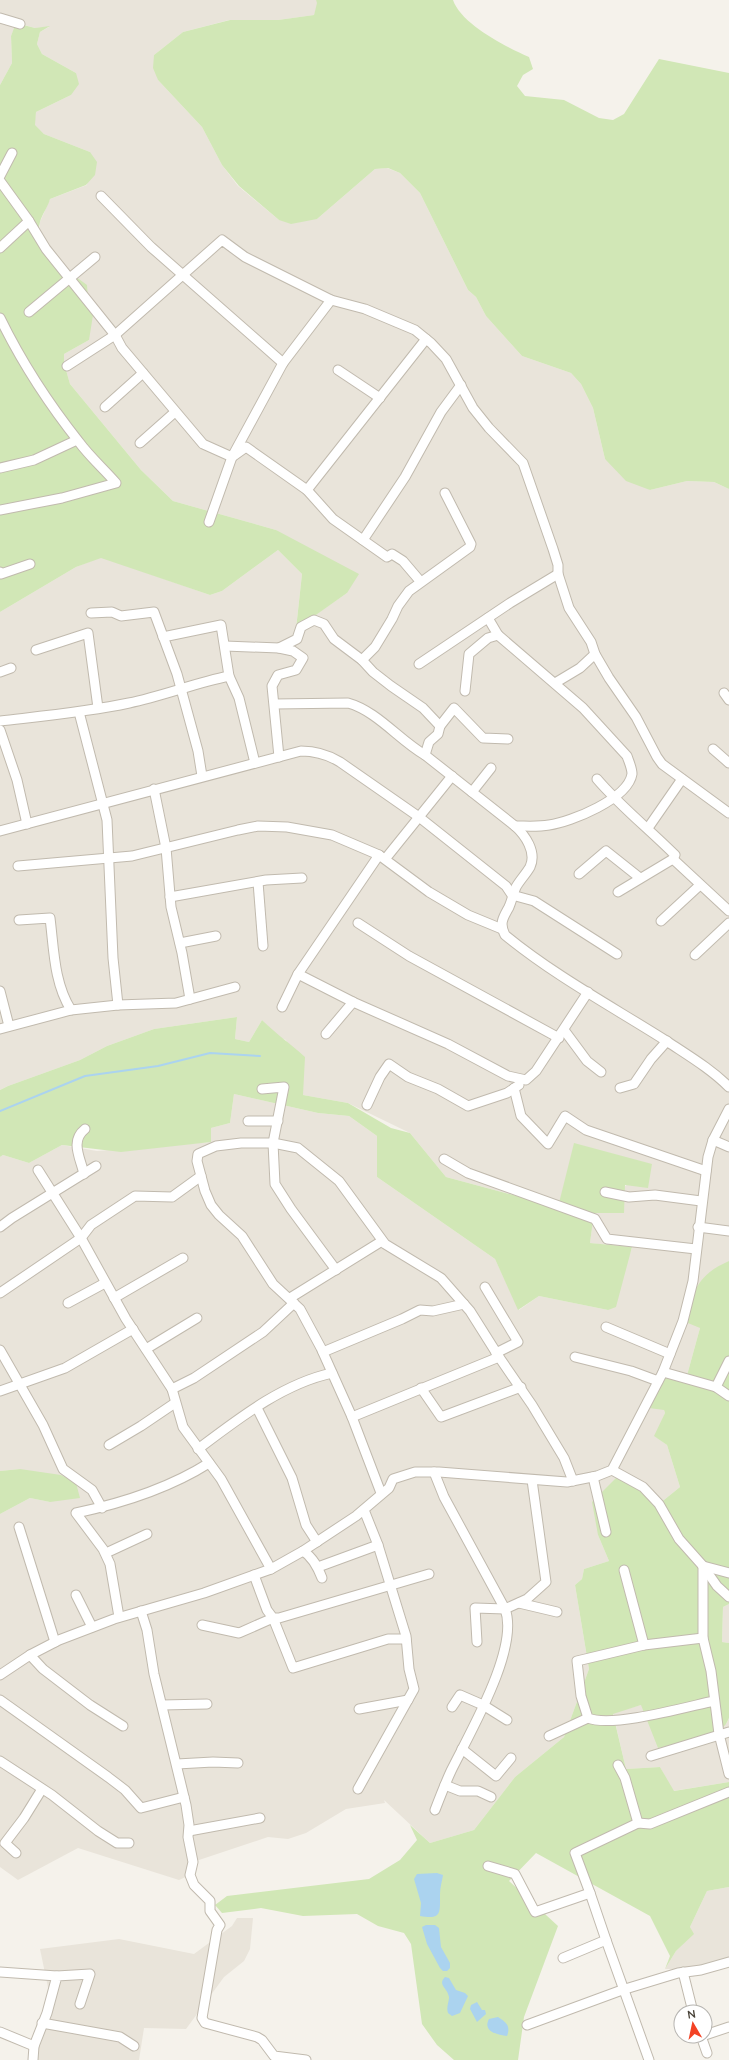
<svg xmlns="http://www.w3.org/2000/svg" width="729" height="2060" font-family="Mulish,sans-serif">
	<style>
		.residential { fill: #e9e4da }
		.green { fill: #d1e7b6 }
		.water { fill: #abd3ef }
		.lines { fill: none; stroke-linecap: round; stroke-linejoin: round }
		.stream { stroke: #abd3ef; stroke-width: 2 }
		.minor-casing { stroke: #c1baae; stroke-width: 11 }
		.minor { stroke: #fff; stroke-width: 9 }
	</style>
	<rect width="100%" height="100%" fill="#f5f2eb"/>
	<g class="residential">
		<polygon points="0,0 316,0 318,3 314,15 278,20 229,20 183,32 154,55 158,80 202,127 222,165 238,186 279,220 317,219 375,169 387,168 400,173 420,193 468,290 476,297 486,316 522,356 571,373 581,384 593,408 605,459 650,490 687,481 714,482 729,489 729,1261 700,1328 686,1379 664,1410 665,1413 662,1422 655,1436 667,1445 680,1487 659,1504 598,1535 609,1561 584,1569 582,1579 575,1585 589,1669 564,1737 515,1777 474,1830 430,1843 384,1800 385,1803 346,1809 306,1833 288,1839 268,1837 193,1862 190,1875 179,1880 78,1848 18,1880 0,1867 0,1514 30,1498 50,1502 20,1469 0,1471 0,1157 3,1155 29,1163 62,1145 97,1151 211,1142 211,1128 230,1123 234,1094 318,1113 349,1116 377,1136 377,1177 495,1259 519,1310 539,1296 608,1310 632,1248 590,1243 594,1212 652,1164 558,1207 446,1177 410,1133 348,1103 303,1095 286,1040 278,1037 262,1020 249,1042 235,1039 237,1017 154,1029 107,1046 80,1060 8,1086 0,1090 0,612 76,567 101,557 210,595 222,591 278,550 302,574 296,628 347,593 276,530 173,501 141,470 70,384 64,363 64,354 89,340 40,234 40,222 50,199 87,185 90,152 44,134 34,125 36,112 71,95 76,73 42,54 37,44 40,32 49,27 35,28 17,23 11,36 12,63 0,85"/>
		<polygon points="729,1604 729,1643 722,1642 723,1607"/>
		<polygon points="641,1705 726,1724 729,1718 729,1782 673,1791 660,1767 626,1769 613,1713"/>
		<polygon points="729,1887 729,1960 703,1969 665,1969 676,1951 693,1934 690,1927 707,1891"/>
		<polygon points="237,1918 253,1918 250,1949 244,1961 224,1977 186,2029 144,2028 139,2060 33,2060 33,2034 50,1997 40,1949 119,1939 194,1954 232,1926"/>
	</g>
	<g class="green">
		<path d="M316,0h137c8,24 53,47 76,57l4,12 -10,6 -6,11 8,10 39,4 35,18 14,2 11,-6 35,-55 70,14v416l-15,-7 -27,-1 -37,9 -24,-9 -21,-22 -12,-51 -12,-24 -10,-11 -49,-17 -36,-40 -10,-19 -8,-7 -48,-97 -20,-20 -12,-5 -13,1 -58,50 -26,5 -12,-4 -40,-34 -17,-21 -20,-38 -44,-47 -5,-12 1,-13 29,-23 47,-12h48l36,-5 3,-12z"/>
		<path d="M16,23l19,5 15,-2 -10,6 -3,12 5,10 34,19 3,11 -8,11 -35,17 -1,13 9,9 46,18 7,10 -2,13 -9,10 -36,14c-2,8 -8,15 -10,23 -7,30 28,48 47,63l1,13 5,17 -4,25 -25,14v9l6,21 71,86 32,31 103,29 83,44 -12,19 -51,36 6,-55 -24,-24 -56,41 -12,4 -109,-37 -25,9 -76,45v-527l12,-22 -1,-27z"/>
		<path d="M237,1017l-2,22 14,3 13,-22c14,14 29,24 43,37l-2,38 45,8 43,25 19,5 36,44 112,30 16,-64 78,21 -4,24 -23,-3 -1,28h-30l-4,30 42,4 -16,60 -8,3 -69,-14 -21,14 -23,-51 -118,-82v-41l-28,-20 -31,-3 -84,-19 -4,29 -19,5v14l-90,10 -59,-7 -33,18 -26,-8 -3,2v-67l8,-4 72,-26 27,-14 47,-17z"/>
		<path d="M729,1261v343l-6,3 -1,35 7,1v75l-3,6 -10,11 -58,13 -17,-43 -28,9 13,55 34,-2 14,24 55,-9v105l-22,4 -17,36 4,7 -18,17 -11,18 5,-13 -20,-40 -114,-63 -27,28 49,45 -34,91 -6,43h-64l-17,-15 -15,-21 -11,-80 -7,-11 -26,-7 -21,-12 -54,2 -42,-8 -39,5 -7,-8 12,-9 142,-17 31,-19 17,-20 -7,-15 20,18 44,-13 41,-53 49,-40 25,-68 -14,-84 7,-6 2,-10 25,-8 -11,-26 -6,-33 28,-28 39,30 21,-17 -13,-42 -13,-9 11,-23 -1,-3 -15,-2 14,-36 23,7 14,-51 -17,-7c11,-30 14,-46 46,-60z"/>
		<polygon points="20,1469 61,1475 76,1483 80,1498 50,1502 30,1498 0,1514 0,1471"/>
	</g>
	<g class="water">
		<path d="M437,1873l6,2c-1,6 -3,13 -3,19 0,19 2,26 -20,22l1,-13 -7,-24 3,-5z"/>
		<polygon points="426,1925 435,1925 439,1928 441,1947 450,1963 450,1968 447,1971 443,1971 440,1968 427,1944 422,1927"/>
		<path d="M445,1977l4,1 7,12 9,3 3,3 -8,17 -8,3 -4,-3c-2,-6 1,-11 1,-16 -1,-9 -12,-12 -4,-20z"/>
		<polygon points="477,2002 482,2010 485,2010 486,2014 477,2022 470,2009 471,2005"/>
		<path d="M498,2017c8,5 13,9 9,19 -8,-1 -25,-4 -18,-17z"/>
	</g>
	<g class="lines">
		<polyline class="stream" points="0,1111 85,1076 158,1066 210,1053 260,1056"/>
		<defs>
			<g id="minor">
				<polyline points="0,18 20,24"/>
				<polyline points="0,176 12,153"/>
				<polyline points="0,181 29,221 46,249 115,335 122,348 203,444 232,457 246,447 307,490 333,519 387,557 392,554 403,561 420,581"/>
				<polyline points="101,196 151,247 283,363"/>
				<polyline points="0,248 29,221"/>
				<polyline points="29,312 95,257"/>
				<path d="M0,318c22,45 48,85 79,124 11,15 25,27 37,41l-54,15 -62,12"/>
				<polyline points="67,366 115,335 222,240 245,257 331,300 365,309 415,330 431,343 446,359 473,408 489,428 523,463 553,549 558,565 558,574 569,608 591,642 595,654 609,678 636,717 657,757 662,764 729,813"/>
				<polyline points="338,370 380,398"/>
				<polyline points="105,407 143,373"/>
				<polyline points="140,443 175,412"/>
				<polyline points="0,468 34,460 77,440"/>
				<polyline points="307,490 426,339"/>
				<polyline points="209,522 232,457 283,363 331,300"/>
				<polyline points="363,540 405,477 441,412 461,385"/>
				<polyline points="0,572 1,574 30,564"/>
				<polyline points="91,613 112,612 121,616 154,612 177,674 198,751 202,776"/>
				<polyline points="488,618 498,635"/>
				<polyline points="163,637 221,625 229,676 239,698 255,763"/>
				<polyline points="225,646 279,648"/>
				<polyline points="36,650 88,633 98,708"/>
				<polyline points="362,660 375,647 392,619 398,606 409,591 470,547 471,544 445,493"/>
				<polyline points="419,664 510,603 558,574"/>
				<polyline points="0,672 11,668"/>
				<polyline points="555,683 580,668 595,654"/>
				<path d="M465,691l4,-37 19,-16 10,-3 85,73 44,48c2,6 5,12 5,18 -4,25 -61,48 -83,51 -11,2 -23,1 -34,1"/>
				<polyline points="724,693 729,700"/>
				<path d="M275,704l73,-1c29,8 51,37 77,52l90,71c10,9 22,26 15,41 -4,7 -10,13 -14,20 -3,7 -4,13 -7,20 -6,11 -10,16 -4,28 50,41 108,72 163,107 21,14 43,27 61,45"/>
				<polyline points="79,712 107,820 113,958 118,1005"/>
				<path d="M0,721c43,-5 87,-9 129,-18 34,-7 66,-20 100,-27"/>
				<polyline points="440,726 454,708 483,738 508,739"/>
				<polyline points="0,730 17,780 27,824"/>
				<polyline points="713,749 729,763"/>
				<polyline points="279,757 272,686 278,675 296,670 303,658 293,651 279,648 297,639 301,627 314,620 324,624 334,639 362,660 373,672 391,686 423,708 440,726 438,734 429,742 425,755"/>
				<path d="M597,779c23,27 52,50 78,76l-2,4 -55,33"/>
				<polyline points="154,789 166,848 171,907 182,953 190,999"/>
				<polyline points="472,792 491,768"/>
				<polyline points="648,828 682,779"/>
				<path d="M0,831l301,-80c15,0 26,3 39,11l79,55 87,69 6,9 22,6 83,53"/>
				<polyline points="386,858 452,776"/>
				<polyline points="673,859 729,911"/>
				<polyline points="18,866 132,856 238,830 258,826 287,827 332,835 379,855 429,892 468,915 502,929"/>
				<polyline points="579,874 606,851 640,878"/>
				<polyline points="258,882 263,946"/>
				<polyline points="170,897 266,880 302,878"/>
				<path d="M19,920l31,-2c4,32 4,65 21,92"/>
				<polyline points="661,921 700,885"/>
				<polyline points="358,923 409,956 559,1038"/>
				<polyline points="180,943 216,936"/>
				<polyline points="695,955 729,923"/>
				<polyline points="298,974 353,1002 448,1044 508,1076 526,1080 536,1071 588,992"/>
				<polyline points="0,991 9,1026"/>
				<polyline points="282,1007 298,974 379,855"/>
				<polyline points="0,1029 71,1010 118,1005 176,1003 235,987"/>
				<polyline points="564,1030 587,1061 601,1072"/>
				<polyline points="326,1034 353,1002"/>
				<polyline points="514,1088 521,1116 548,1144 565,1116 586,1130 706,1171"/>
				<polyline points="620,1088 634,1084 651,1059 667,1041"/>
				<polyline points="262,1089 284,1087 273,1143 275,1184 291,1209 336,1270"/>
				<polyline points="367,1105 380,1077 389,1064 408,1077 438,1089 468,1106 507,1093 519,1085"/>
				<polyline points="248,1121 278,1121"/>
				<polyline points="713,1140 729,1147"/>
				<polyline points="444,1159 468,1173 595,1219 607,1239 696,1249"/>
				<polyline points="38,1170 81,1238 126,1319 172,1389 183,1427 221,1479 271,1569"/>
				<path d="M84,1174c-4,-17 -14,-33 1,-45"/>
				<polyline points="605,1192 629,1197 655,1195 701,1201"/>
				<polyline points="0,1227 12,1218 96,1166"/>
				<polyline points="698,1227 729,1231"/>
				<polyline points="485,1287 518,1342 496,1353"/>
				<polyline points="0,1293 81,1238 91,1225 135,1196 172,1197 201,1176"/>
				<polyline points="114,1298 183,1258"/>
				<polyline points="290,1298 382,1241"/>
				<polyline points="68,1303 105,1283"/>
				<polyline points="606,1327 670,1354"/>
				<polyline points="146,1349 197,1318"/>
				<polyline points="0,1350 43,1425 63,1469 92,1490 102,1508"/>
				<polyline points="323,1352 402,1319 420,1310 433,1311 464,1304"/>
				<polyline points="575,1357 631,1371 658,1381"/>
				<polyline points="663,1372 716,1387 729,1396"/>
				<polyline points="716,1387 729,1361"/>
				<polyline points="421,1388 441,1417 521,1387"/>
				<polyline points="172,1389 194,1378 263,1332 294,1303"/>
				<polyline points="0,1391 65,1368 133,1329"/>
				<polyline points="257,1408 292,1478 306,1525 317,1542"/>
				<polyline points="352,1417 499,1357"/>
				<polyline points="109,1445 141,1426 175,1403"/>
				<path d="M198,1449c40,-30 84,-65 134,-76"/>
				<polyline points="612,1470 643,1487 659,1504 679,1539 703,1566 717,1586 729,1597"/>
				<path d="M434,1472l10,25 61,112c15,39 -36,125 -54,162 -6,13 -11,26 -16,39"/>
				<polyline points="593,1477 606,1532"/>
				<polyline points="381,1493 352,1417 321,1348 300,1309 273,1284 242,1236 219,1215 211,1205 205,1191 197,1161 198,1154 216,1146 241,1143 273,1143 298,1148 339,1181 385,1244 441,1278 470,1311 499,1357 532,1405 564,1458 573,1481"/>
				<polyline points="19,1527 55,1642"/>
				<path d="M303,1551c10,6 15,17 19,27"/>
				<polyline points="106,1553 147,1534"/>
				<polyline points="703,1566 703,1638 711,1671 719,1734 729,1774"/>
				<polyline points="703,1566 729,1573"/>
				<polyline points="318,1567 378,1545"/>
				<polyline points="624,1570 644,1645"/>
				<polyline points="254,1575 267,1610 273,1618 279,1618 429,1574"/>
				<polyline points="76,1595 92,1627"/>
				<polyline points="519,1603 557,1612"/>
				<polyline points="141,1611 147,1630 154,1674 186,1805 189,1825 188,1837 193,1862 190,1875 194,1885 210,1901 210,1911 220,1925 217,1930 202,2018 205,2023 257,2037 262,2040 274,2056 306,2060"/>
				<path d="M119,1617l-9,-53 -7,-15 -27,-36c47,-10 92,-24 133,-50"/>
				<polyline points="202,1625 239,1633 273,1618 293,1668 388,1639 406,1639"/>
				<path d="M703,1638l-59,7 -67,16 4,35 7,22c24,10 98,-11 126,-17"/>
				<polyline points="477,1642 475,1608 505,1609 527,1599 546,1582 532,1480"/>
				<polyline points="30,1655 43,1669 90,1705 123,1726"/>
				<polyline points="0,1675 30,1655 59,1640 114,1619 204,1593 271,1569 303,1551 356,1516 389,1488 393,1479 415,1472 439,1472 567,1482 597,1476 612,1470 663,1372 683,1321 693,1281 708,1157 713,1140 729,1109"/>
				<polyline points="0,1700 108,1777 125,1790 141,1808 184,1797"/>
				<polyline points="162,1705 207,1704"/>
				<polyline points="452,1707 460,1695 483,1705 507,1720"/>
				<polyline points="359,1709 408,1700"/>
				<polyline points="549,1736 588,1718"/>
				<polyline points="462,1749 496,1776 511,1758"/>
				<polyline points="651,1756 729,1732"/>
				<polyline points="0,1761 52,1795 98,1831 117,1843 129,1843"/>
				<polyline points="177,1764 213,1762 238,1763"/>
				<polyline points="618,1765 625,1778 638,1823"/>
				<polyline points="445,1785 460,1791 478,1791 491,1797"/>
				<polyline points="358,1789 414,1689 409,1669 406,1636 378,1545 364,1510"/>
				<polyline points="189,1831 260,1818"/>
				<polyline points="16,1853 5,1843 24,1818 42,1789"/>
				<polyline points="488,1866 515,1874 535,1912 590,1893 606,1940"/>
				<polyline points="590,1893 575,1853 638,1823 650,1824 729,1792"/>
				<polyline points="563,1958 606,1940 649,2060"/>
				<polyline points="0,1972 57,1976"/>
				<polyline points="683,1972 693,2012"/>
				<polyline points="42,2023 120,2037 134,2046"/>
				<polyline points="527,2025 622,1990 678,1973 701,1970 729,1962"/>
				<polyline points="0,2032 34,2046"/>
				<polyline points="705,2035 729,2027"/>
				<polyline points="701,2036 707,2053"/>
				<polyline points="33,2060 34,2046 47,2013 57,1976 90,1974 80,2004"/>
			</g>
		</defs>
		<use href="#minor" class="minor-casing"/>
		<use href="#minor" class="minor"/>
	</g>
	<g transform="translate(693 2024) rotate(351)"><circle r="19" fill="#ffffff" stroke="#b6b4b0"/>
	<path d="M0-3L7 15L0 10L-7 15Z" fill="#f34325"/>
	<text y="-6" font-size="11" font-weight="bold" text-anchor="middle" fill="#494339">N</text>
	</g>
</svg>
